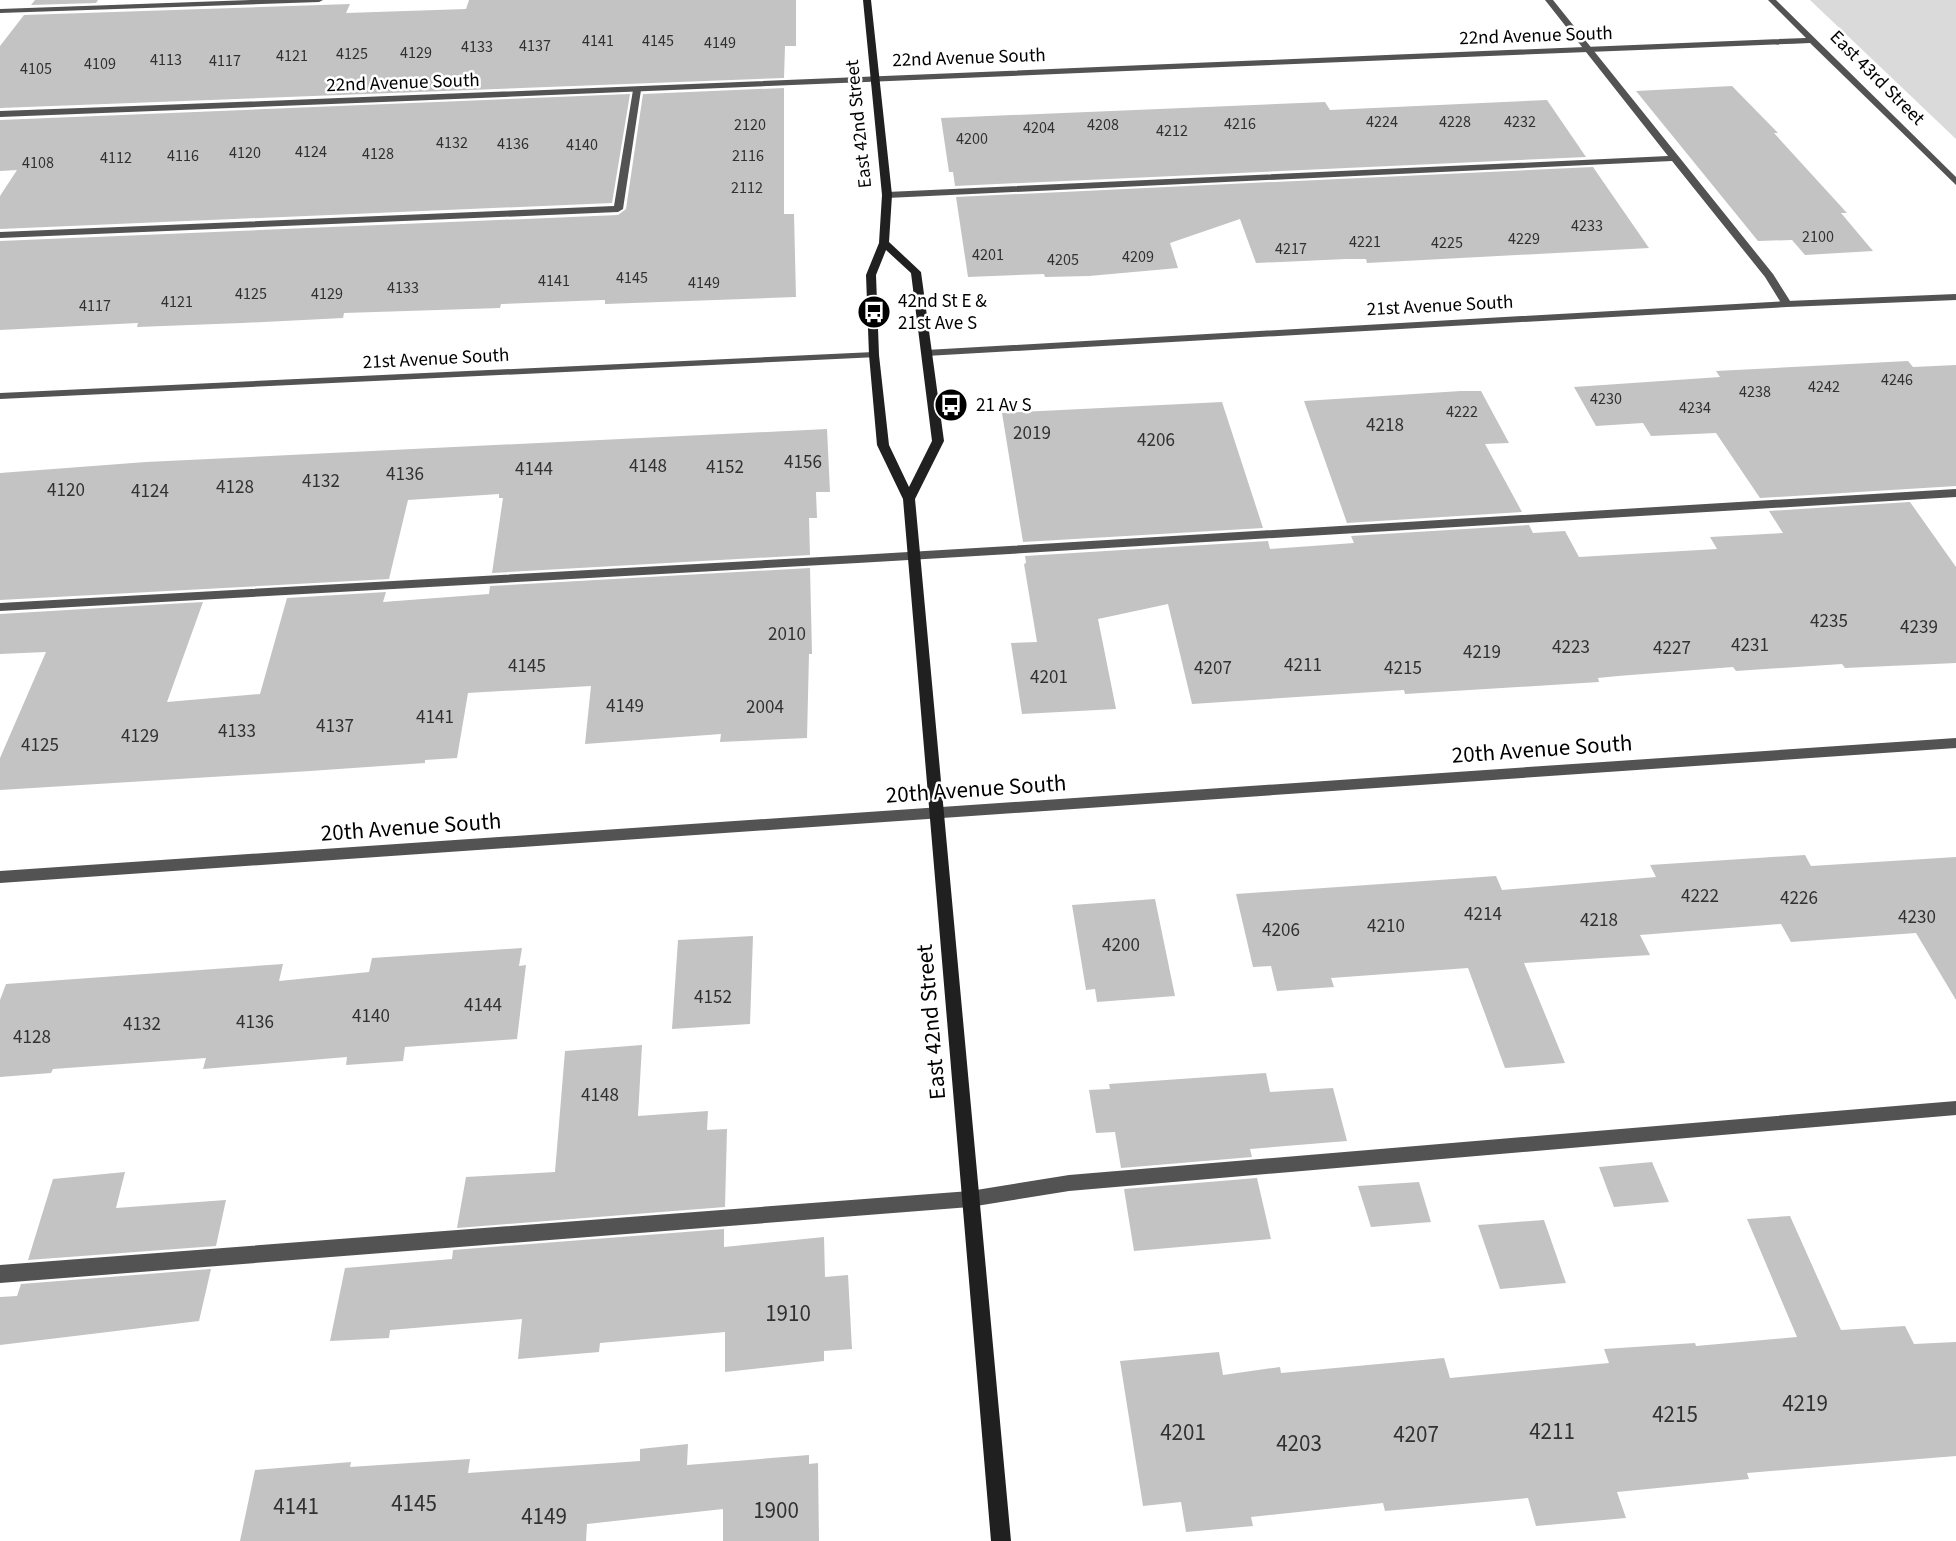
<svg xmlns="http://www.w3.org/2000/svg" width="1956" height="1541" font-family="'Source Sans 3',sans-serif">
	<style>
		.green { fill: #dadada }
		.building { fill: #c3c3c3 }
		.lines { fill: none; stroke-linecap: round; stroke-linejoin: round }
		.lane { fill: #535353; fill-rule: evenodd }
		.street { fill: #535353; fill-rule: evenodd }
		.secondary { fill: #202020; fill-rule: evenodd }
		.labels { text-anchor: middle; dominant-baseline: central; stroke-width: 5; stroke-linejoin: round; paint-order: stroke }
		.far-number-label { font-size: 16px; fill: #313131 }
		.far-street-label { font-size: 19px; fill: #000; stroke: #fff }
		.far-poi-label { font-size: 19px; fill: #000; stroke: #fff; text-anchor: start }
		.number-label { font-size: 19px; fill: #313131 }
		.street-label { font-size: 23px; fill: #000; stroke: #fff }
		.near-number-label { font-size: 23px; fill: #313131 }
	</style>
	<rect width="100%" height="100%" fill="#fff"/>
	<polygon class="green" points="1810,0 1956,0 1956,139"/>
	<g class="building">
		<polygon points="35,0 98,0 96,3 31,5"/>
		<polygon points="469,0 796,0 796,46 785,46 784,78 0,108 0,46 24,15 350,4 346,13 466,9"/>
		<polygon points="1732,86 1778,133 1774,133 1847,213 1841,213 1873,251 1805,255 1792,240 1758,241 1636,91"/>
		<polygon points="784,88 784,214 794,214 796,297 605,304 605,300 602,300 501,304 500,308 344,313 343,318 242,323 137,327 138,323 0,330 0,241 618,215 626,209 643,94"/>
		<polygon points="630,94 612,203 0,229 0,196 17,170 0,171 0,120"/>
		<polygon points="1547,100 1586,157 955,186 953,172 949,172 941,118 1325,102 1330,110"/>
		<polygon points="1593,167 1649,248 1367,263 1366,259 1346,259 1256,263 1240,219 1170,243 1178,268 1089,276 1045,277 1044,274 968,277 956,197"/>
		<polygon points="1908,361 1913,367 1956,365 1956,486 1760,498 1716,433 1651,436 1643,423 1596,426 1574,387 1720,377 1716,371"/>
		<polygon points="1461,391 1481,391 1509,443 1485,444 1522,512 1347,523 1304,401"/>
		<polygon points="1222,402 1263,528 1023,542 1002,413"/>
		<polygon points="827,429 830,492 816,492 817,518 809,518 810,555 492,573 503,498 499,498 499,494 408,500 389,579 0,600 0,473 146,462"/>
		<polygon points="1910,502 1956,567 1956,663 1845,668 1842,664 1736,671 1733,667 1618,676 1598,678 1599,682 1405,694 1404,690 1192,704 1168,604 1098,619 1116,709 1022,714 1011,643 1037,642 1024,564 1026,563 1025,556 1268,541 1270,549 1354,543 1351,536 1529,525 1533,533 1565,531 1579,557 1717,549 1710,537 1783,533 1769,511"/>
		<polygon points="810,568 812,654 809,654 807,738 720,742 721,734 585,744 591,686 468,693 457,758 425,760 425,763 310,771 0,790 0,758 46,652 0,654 0,614 203,602 167,702 260,694 287,598 386,592 383,602 489,594 490,586"/>
		<polygon points="1805,855 1811,866 1956,857 1956,1000 1916,933 1791,942 1781,924 1640,935 1650,955 1524,963 1565,1063 1505,1068 1468,968 1331,978 1334,987 1277,991 1271,966 1253,967 1236,894 1496,876 1502,890 1656,877 1650,865"/>
		<polygon points="1155,899 1175,996 1097,1002 1095,989 1086,990 1072,905"/>
		<polygon points="753,936 750,1024 672,1029 678,940"/>
		<polygon points="522,948 519,966 526,965 517,1039 405,1047 403,1061 346,1065 347,1057 203,1069 206,1058 53,1069 51,1073 0,1077 0,1000 6,984 283,964 279,981 369,972 372,958"/>
		<polygon points="642,1045 638,1116 708,1111 707,1130 727,1129 725,1207 457,1228 466,1177 555,1172 565,1051"/>
		<polygon points="1266,1073 1270,1092 1333,1088 1347,1141 1250,1149 1252,1157 1121,1168 1115,1132 1096,1133 1089,1090 1110,1089 1109,1084"/>
		<polygon points="1652,1162 1669,1202 1614,1207 1599,1167"/>
		<polygon points="125,1172 116,1208 226,1200 216,1246 28,1260 53,1179"/>
		<polygon points="1257,1178 1271,1239 1134,1251 1124,1189"/>
		<polygon points="1419,1182 1431,1222 1371,1227 1358,1186"/>
		<polygon points="1790,1216 1841,1330 1905,1326 1914,1344 1956,1342 1956,1456 1747,1473 1749,1479 1617,1492 1626,1518 1536,1526 1528,1498 1385,1511 1383,1503 1251,1517 1253,1526 1186,1532 1181,1502 1143,1506 1120,1361 1219,1352 1223,1375 1280,1367 1281,1373 1444,1358 1450,1378 1609,1363 1604,1349 1695,1343 1696,1346 1797,1337 1747,1219"/>
		<polygon points="1544,1220 1566,1283 1500,1289 1478,1225"/>
		<polygon points="724,1229 724,1247 824,1237 825,1277 848,1275 852,1349 824,1351 824,1361 725,1372 725,1332 600,1343 599,1352 518,1359 522,1319 390,1330 389,1338 330,1341 345,1268 452,1259 453,1250"/>
		<polygon points="211,1269 199,1321 0,1345 0,1297 17,1296 21,1284"/>
		<polygon points="688,1444 687,1465 809,1455 809,1464 818,1463 819,1541 723,1541 723,1509 587,1524 586,1541 240,1541 255,1470 351,1462 350,1467 470,1459 468,1473 640,1461 640,1449"/>
	</g>
	<g class="lines">
		<g class="lane">
			<polygon points="251,0 323,0 319,2 0,13 0,9"/>
			<polygon points="1545,0 1553,0 1773,274 1792,304 1791,306 1783,306 1765,277 1672,161 887,198 882,195 887,192 1668,156"/>
			<polygon points="637,87 641,90 623,209 618,212 0,238 0,232 614,206 633,90"/>
			<polygon points="1956,489 1956,497 858,563 0,611 0,603 858,555"/>
			<polygon points="1956,1101 1956,1115 1069,1191 970,1207 0,1283 0,1265 970,1191 1069,1175"/>
		</g>
		<g class="street">
			<path d="M1768,0h8l180,177v8l-146,-142c-603,24 -1206,51 -1810,74v-6c602,-22 1204,-49 1806,-73z"/>
			<polygon points="1956,294 1956,300 1787,307 926,356 921,353 926,350 1787,301"/>
			<polygon points="874,352 879,355 878,357 0,399 0,393"/>
			<polygon points="1956,738 1956,748 0,883 0,871"/>
		</g>
		<path class="secondary" d="M863,0h8l21,195 -3,47 32,30 23,169 -29,58 96,1042h-20l-88,-1042 -26,-54 -8,-90 -3,-80 13,-32 3,-48zM886,250l25,23 21,168 -23,46 -20,-42 -10,-90 -3,-80z"/>
	</g>
	<defs>
		<symbol id="bus-disc" viewBox="-11 -11 22 22"><circle r="9.5" fill="#000" stroke="#fff"/><path d="M-5-6H5V4H4V6H2V4H-2V6H-4V4H-5ZM-3.5-4V0h7V-4ZM-3.5 1.2v1.5H-2V1.2ZM2 1.2v1.5H3.5V1.2Z" fill="#fff"/></symbol>
	</defs>
	<g fill-rule="evenodd">
		<use href="#bus-disc" x="855" y="293" width="38" height="38"/>
		<use href="#bus-disc" x="932" y="386" width="38" height="38"/>
	</g>
	<g class="labels">
		<g class="far-number-label">
			<text x="598" y="41">4141</text>
			<text x="658" y="41">4145</text>
			<text x="720" y="43">4149</text>
			<text x="535" y="46">4137</text>
			<text x="477" y="47">4133</text>
			<text x="416" y="53">4129</text>
			<text x="352" y="54">4125</text>
			<text x="292" y="56">4121</text>
			<text x="166" y="60">4113</text>
			<text x="225" y="61">4117</text>
			<text x="100" y="64">4109</text>
			<text x="36" y="69">4105</text>
			<text x="1382" y="122">4224</text>
			<text x="1455" y="122">4228</text>
			<text x="1520" y="122">4232</text>
			<text x="1240" y="124">4216</text>
			<text x="750" y="125">2120</text>
			<text x="1103" y="125">4208</text>
			<text x="1039" y="128">4204</text>
			<text x="1172" y="131">4212</text>
			<text x="972" y="139">4200</text>
			<text x="452" y="143">4132</text>
			<text x="513" y="144">4136</text>
			<text x="582" y="145">4140</text>
			<text x="311" y="152">4124</text>
			<text x="245" y="153">4120</text>
			<text x="378" y="154">4128</text>
			<text x="183" y="156">4116</text>
			<text x="748" y="156">2116</text>
			<text x="116" y="158">4112</text>
			<text x="38" y="163">4108</text>
			<text x="747" y="188">2112</text>
			<text x="1587" y="226">4233</text>
			<text x="1818" y="237">2100</text>
			<text x="1524" y="239">4229</text>
			<text x="1365" y="242">4221</text>
			<text x="1447" y="243">4225</text>
			<text x="1291" y="249">4217</text>
			<text x="988" y="255">4201</text>
			<text x="1138" y="257">4209</text>
			<text x="1063" y="260">4205</text>
			<text x="632" y="278">4145</text>
			<text x="554" y="281">4141</text>
			<text x="704" y="283">4149</text>
			<text x="403" y="288">4133</text>
			<text x="251" y="294">4125</text>
			<text x="327" y="294">4129</text>
			<text x="177" y="302">4121</text>
			<text x="95" y="306">4117</text>
			<text x="1897" y="380">4246</text>
			<text x="1824" y="387">4242</text>
			<text x="1755" y="392">4238</text>
			<text x="1606" y="399">4230</text>
			<text x="1695" y="408">4234</text>
			<text x="1462" y="412">4222</text>
		</g>
		<g class="far-street-label">
			<text transform="translate(1536 36) rotate(-2)">22nd Avenue South</text>
			<text transform="translate(969 58) rotate(-2)">22nd Avenue South</text>
			<text transform="translate(1877 78) rotate(45)">East 43rd Street</text>
			<text transform="translate(403 83) rotate(-2)">22nd Avenue South</text>
			<text transform="translate(859 124) rotate(-96)">East 42nd Street</text>
			<text transform="translate(1440 306) rotate(-3)">21st Avenue South</text>
			<text transform="translate(436 359) rotate(-3)">21st Avenue South</text>
		</g>
		<g class="far-poi-label">
			<text x="898" y="301">42nd St E &amp;<tspan x="898" dy="22">21st Ave S</tspan></text>
			<text x="976" y="405">21 Av S</text>
		</g>
		<g class="number-label">
			<text x="1385" y="425">4218</text>
			<text x="1032" y="433">2019</text>
			<text x="1156" y="440">4206</text>
			<text x="803" y="462">4156</text>
			<text x="648" y="466">4148</text>
			<text x="725" y="467">4152</text>
			<text x="534" y="469">4144</text>
			<text x="405" y="474">4136</text>
			<text x="321" y="481">4132</text>
			<text x="235" y="487">4128</text>
			<text x="66" y="490">4120</text>
			<text x="150" y="491">4124</text>
			<text x="1829" y="621">4235</text>
			<text x="1919" y="627">4239</text>
			<text x="787" y="634">2010</text>
			<text x="1750" y="645">4231</text>
			<text x="1571" y="647">4223</text>
			<text x="1672" y="648">4227</text>
			<text x="1482" y="652">4219</text>
			<text x="1303" y="665">4211</text>
			<text x="527" y="666">4145</text>
			<text x="1213" y="668">4207</text>
			<text x="1403" y="668">4215</text>
			<text x="1049" y="677">4201</text>
			<text x="625" y="706">4149</text>
			<text x="765" y="707">2004</text>
			<text x="435" y="717">4141</text>
			<text x="335" y="726">4137</text>
			<text x="237" y="731">4133</text>
			<text x="140" y="736">4129</text>
			<text x="40" y="745">4125</text>
			<text x="1700" y="896">4222</text>
			<text x="1799" y="898">4226</text>
			<text x="1483" y="914">4214</text>
			<text x="1917" y="917">4230</text>
			<text x="1599" y="920">4218</text>
			<text x="1386" y="926">4210</text>
			<text x="1281" y="930">4206</text>
			<text x="1121" y="945">4200</text>
			<text x="713" y="997">4152</text>
			<text x="483" y="1005">4144</text>
			<text x="371" y="1016">4140</text>
			<text x="255" y="1022">4136</text>
			<text x="142" y="1024">4132</text>
			<text x="32" y="1037">4128</text>
			<text x="600" y="1095">4148</text>
		</g>
		<g class="street-label">
			<text transform="translate(1542 749) rotate(-4)">20th Avenue South</text>
			<text transform="translate(976 789) rotate(-4)">20th Avenue South</text>
			<text transform="translate(411 827) rotate(-4)">20th Avenue South</text>
			<text transform="translate(931 1022) rotate(-95)">East 42nd Street</text>
		</g>
		<g class="near-number-label">
			<text x="788" y="1313">1910</text>
			<text x="1805" y="1403">4219</text>
			<text x="1675" y="1414">4215</text>
			<text x="1552" y="1431">4211</text>
			<text x="1183" y="1432">4201</text>
			<text x="1416" y="1434">4207</text>
			<text x="1299" y="1443">4203</text>
			<text x="414" y="1503">4145</text>
			<text x="296" y="1506">4141</text>
			<text x="776" y="1510">1900</text>
			<text x="544" y="1516">4149</text>
		</g>
	</g>
</svg>
